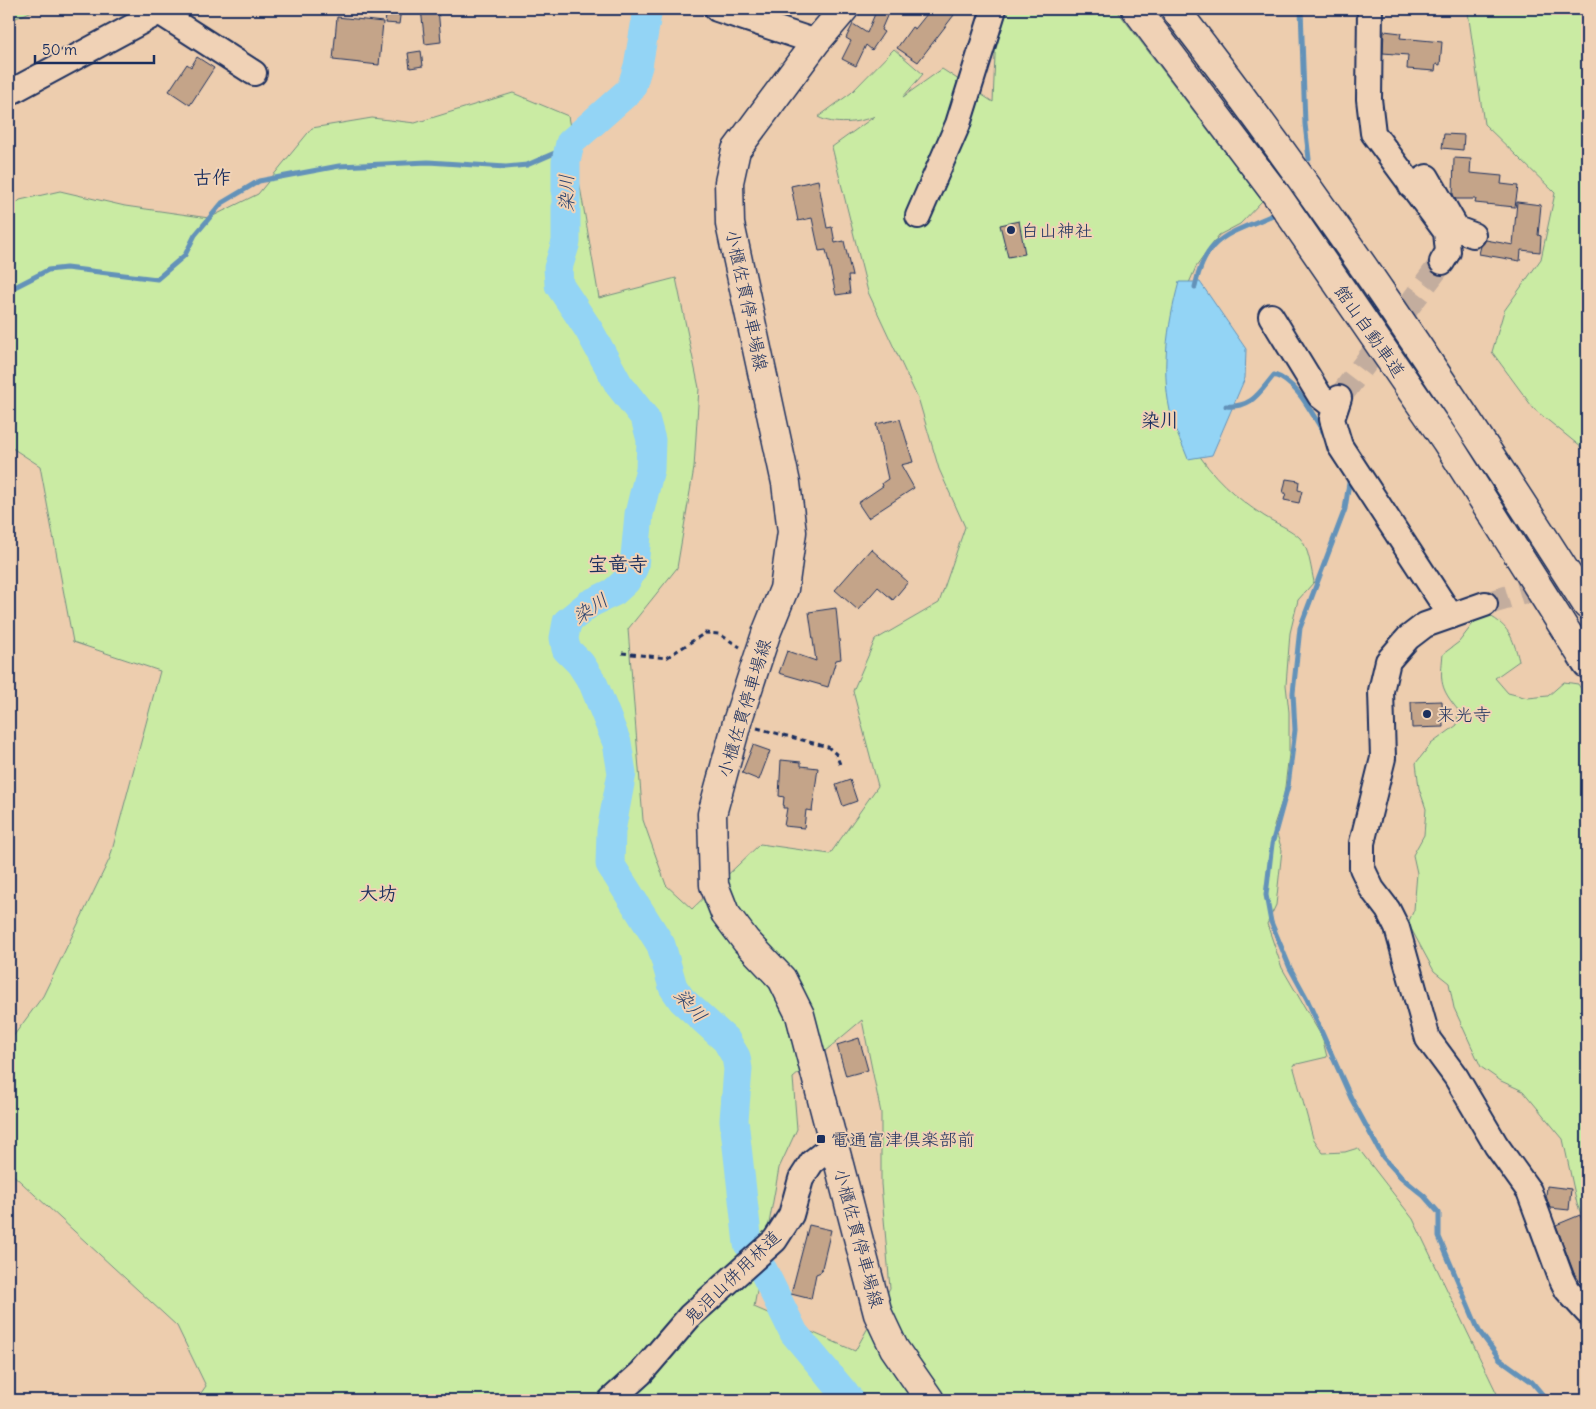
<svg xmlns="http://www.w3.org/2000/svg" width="1596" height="1409" font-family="Delius,'Klee One',sans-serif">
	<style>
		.green { fill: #caeba3; stroke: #728d80; fill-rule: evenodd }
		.water { fill: #93d4f5; stroke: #6392b9 }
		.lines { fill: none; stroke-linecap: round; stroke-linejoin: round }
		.stream { stroke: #6392b9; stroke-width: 5 }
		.river { stroke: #93d4f5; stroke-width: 29 }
		.building { fill: #c4a489; stroke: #1b2f5e }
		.minor-tunnel { stroke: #c3ad9e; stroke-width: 24; stroke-dasharray: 24 12; stroke-linecap: butt }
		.minor-casing { stroke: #1b2f5e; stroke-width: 28 }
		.major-casing { stroke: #1b2f5e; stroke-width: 31 }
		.highway-casing { stroke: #1b2f5e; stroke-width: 31 }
		.path { stroke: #1b2f5e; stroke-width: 3; stroke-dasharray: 5 4; stroke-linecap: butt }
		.minor { stroke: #f0d2b6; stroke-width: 24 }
		.major { stroke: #f0d2b6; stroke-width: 28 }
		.highway { stroke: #f0d2b6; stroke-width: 28 }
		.poi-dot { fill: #1b2f5e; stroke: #f0d2b6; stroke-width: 2 }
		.labels { text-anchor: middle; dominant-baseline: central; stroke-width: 4; stroke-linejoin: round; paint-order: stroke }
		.poi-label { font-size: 18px; fill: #1b2f5e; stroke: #f0d2b6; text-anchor: start }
		.street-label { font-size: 18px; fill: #1b2f5e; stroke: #f0d2b6 }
		.neighbourhood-label { font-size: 19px; font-weight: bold; fill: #1b2f5e; stroke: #f0d2b6 }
		.water-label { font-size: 19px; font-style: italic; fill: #27406d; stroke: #f0d2b6 }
		.quarter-label { font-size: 20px; font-weight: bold; fill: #1b2f5e; stroke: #f0d2b6 }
	</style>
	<rect width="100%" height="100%" fill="#edcdae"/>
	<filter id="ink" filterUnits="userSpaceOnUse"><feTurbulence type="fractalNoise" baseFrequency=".02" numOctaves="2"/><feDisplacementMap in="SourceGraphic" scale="10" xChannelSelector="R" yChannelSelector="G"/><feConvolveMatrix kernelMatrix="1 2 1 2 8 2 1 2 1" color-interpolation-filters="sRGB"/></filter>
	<g filter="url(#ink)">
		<g class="green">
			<polygon points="9,9 37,9 9,21"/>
			<path d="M997,9h119l146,192 -22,23 -21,11 -23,32 -14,32 12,148c17,29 42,51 70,69 11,7 27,13 36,22 9,10 11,31 14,44l-16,18 -8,33 -4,52 3,27v42l-5,41 -10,30 8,25 -6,55 -9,19 15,44 40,69 5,20 -34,8 20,73 10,15 22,-1 13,-4 55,71 87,181h-1304l10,-14 -29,-60 -168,-155v-129l34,-46 67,-138 50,-187 -87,-29 -33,-176 -31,-20v-236l11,-10 40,-9 65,15 84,12 49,-24 54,-66 60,-10 43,5 98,-30 55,23 31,182 77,-20 23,110 -5,80 -17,100 -49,61 15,191 23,65 26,24 68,-65 70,10 48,-68 -25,-95 22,-51 64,-37 26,-76 -26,-58 -20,-68 -51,-109 -36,-145 43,-31c-16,7 -41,10 -57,1l33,-24 43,-44 29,25 -20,23 39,-28 51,33zM862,1020l19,93v71l9,104 -35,63 -101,-44 25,-139 18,-39 -4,-51z"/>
			<polygon points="1471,9 1587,9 1587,452 1534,409 1492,352 1504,311 1541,259 1555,193 1484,124 1468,12"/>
			<path d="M1484,613c24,11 29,24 35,48l-24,17 13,15 20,5 20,-2 16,-14 14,2 9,15v529l-10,-24 -14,-65 -40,-48 -22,-10 -20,-14 -27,-59 -5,-25 -15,-12 -26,-48 6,-13 3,-37 -4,-18 11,-20 2,-26 -7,-21 -3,-25 15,-19 26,-19 1,-15c-18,-22 -18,-28 -15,-56l16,-12 13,-17z"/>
		</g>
		<path class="water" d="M1179,282h21l46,67 -1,29 -33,77 -24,4c-5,-14 -12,-25 -16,-40 -12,-45 -5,-93 7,-137z"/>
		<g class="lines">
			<g class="stream">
				<polyline points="1301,9 1305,124 1309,159"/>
				<path d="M1195,287c11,-53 36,-53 80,-73"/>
				<polyline points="9,290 48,270 66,268 157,279 185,255 195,235 222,203 259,181 339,166 428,162 506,167 527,165 557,152 570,143"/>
				<path d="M1226,406c26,2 33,-13 48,-31 25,7 40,44 54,64"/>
				<polyline points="1350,476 1345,509 1300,628 1293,693 1295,730 1288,786 1272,844 1266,895 1271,922 1290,968 1307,999 1351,1098 1383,1157 1401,1177 1424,1196 1439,1213 1439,1237 1479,1331 1500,1359 1532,1382 1547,1400"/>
			</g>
			<g class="river">
				<polyline points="648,9 638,66 631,89 570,143 566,162 566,242 558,268 559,285 589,330 619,385 645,418 651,440 650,469 639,514 634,567 626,581 614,592 589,604 567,622 564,638 566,649 580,663 593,683 617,743 622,773 611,831 610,864 661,945 673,987 682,1000 726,1040 736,1057 738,1069 734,1120 748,1244"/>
				<polyline points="763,1270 794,1333 850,1400"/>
			</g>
		</g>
		<g class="building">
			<polygon points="387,9 401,9 399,24 385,23"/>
			<polygon points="421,9 438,9 441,42 425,44"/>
			<polygon points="877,9 890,9 881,30 884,32 872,50 866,45 856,66 842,59 851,41 846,38 853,24 867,33"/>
			<polygon points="931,9 947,9 954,15 918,62 897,48 912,27 915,29"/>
			<polygon points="337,17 383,22 379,65 333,60"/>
			<polygon points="1384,31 1401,33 1400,38 1442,42 1440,65 1436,64 1435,71 1407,69 1408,55 1383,53"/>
			<polygon points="421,51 423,66 410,68 408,53"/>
			<polygon points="197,57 214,68 190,105 169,91 187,64 191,67"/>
			<polygon points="1444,134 1464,135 1463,150 1442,148"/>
			<polygon points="1454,158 1471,159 1470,173 1502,176 1501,184 1518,186 1515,207 1475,203 1476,199 1455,199 1453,194"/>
			<polygon points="818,180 827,228 832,227 835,243 844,241 852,276 848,276 850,293 836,295 826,250 819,251 812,218 798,221 791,186"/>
			<polygon points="1517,202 1541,205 1538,235 1541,236 1540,252 1521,250 1520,261 1479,254 1481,246 1486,240 1513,245"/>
			<polygon points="1019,221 1025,254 1008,257 1000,225"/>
			<polygon points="900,419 913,462 901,465 914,488 868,518 858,503 883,486 882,483 888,479 876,424"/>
			<polygon points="1286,479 1299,481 1298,490 1302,491 1299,503 1284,500 1286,493 1283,493"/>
			<polygon points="871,549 908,582 893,600 878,587 858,610 835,590"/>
			<polygon points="836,608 841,659 836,660 828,687 779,673 787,651 816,661 809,612"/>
			<polygon points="1442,701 1443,727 1412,728 1411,702"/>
			<polygon points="753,745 770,751 759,780 742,773"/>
			<polygon points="781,760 801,762 801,766 818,768 812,811 806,810 804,828 784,826 787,808 783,808 784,797 779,796"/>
			<polygon points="850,780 857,801 843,806 836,785"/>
			<polygon points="859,1038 868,1070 846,1076 837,1045"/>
			<polygon points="1547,1186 1571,1189 1569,1210 1550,1208 1546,1196"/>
			<polygon points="1580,1215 1587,1233 1587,1292 1574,1273 1556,1225"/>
			<polygon points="809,1225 831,1230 821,1272 816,1274 811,1299 791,1294"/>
		</g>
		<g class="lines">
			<g class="minor-tunnel">
				<polyline points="1339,398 1442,262"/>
				<polyline points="1485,604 1587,574"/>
			</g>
			<defs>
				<g id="minor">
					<polyline points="717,9 816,42"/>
					<polyline points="1370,9 1369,99 1373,133 1446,232 1448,252 1442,262"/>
					<polyline points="159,12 254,73"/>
					<polyline points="9,93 165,9"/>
					<polyline points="1411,186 1427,177 1457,229 1473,235"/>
					<polyline points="918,216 958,124 994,9"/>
					<polyline points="1271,316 1320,396 1334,407"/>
					<polyline points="1339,398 1332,419 1340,446 1451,616"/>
					<polyline points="1485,604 1425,625 1408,638 1388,661 1381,691 1383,758 1362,843 1362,868 1372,889 1388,910 1397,928 1428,1039 1456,1077 1496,1145 1529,1191 1561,1278 1567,1290 1587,1312"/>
					<polyline points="611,1400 641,1373 690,1316 775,1240 791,1215 801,1179 812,1162 835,1144"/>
				</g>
				<polyline id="major" points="844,9 816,42 736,150 729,182 730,224 786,483 792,532 784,589 767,631 738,719 712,814 714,885 725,913 746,941 782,979 800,1015 878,1314 894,1348 930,1400"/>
				<g id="highway">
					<polyline points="1136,9 1278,197 1446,441 1587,664"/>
					<path d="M1175,9c148,191 282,392 412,596"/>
				</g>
			</defs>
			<use href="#minor" class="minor-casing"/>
			<use href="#major" class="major-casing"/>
			<use href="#highway" class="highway-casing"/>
			<g class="path">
				<polyline points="622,653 666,658 705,633 719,634 740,647"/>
				<polyline points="757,728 828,747 836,754 841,767"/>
			</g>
			<use href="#minor" class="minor"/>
			<use href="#major" class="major"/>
			<use href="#highway" class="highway"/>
		</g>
	</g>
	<g class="poi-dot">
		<circle cx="1011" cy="230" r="5"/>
		<circle cx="1427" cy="714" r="5"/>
		<rect x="816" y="1134" width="10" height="10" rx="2.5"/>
	</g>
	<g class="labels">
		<g class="poi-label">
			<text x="1021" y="230">白山神社</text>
			<text x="1437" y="714">来光寺</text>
			<text x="831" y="1139">電通富津倶楽部前</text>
		</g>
		<g class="street-label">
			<text transform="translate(747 300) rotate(78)">小櫃佐貫停車場線</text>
			<text transform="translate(1370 331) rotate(55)">館山自動車道</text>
			<text transform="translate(744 708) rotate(-73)">小櫃佐貫停車場線</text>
			<text transform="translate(859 1238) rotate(75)">小櫃佐貫停車場線</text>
			<text transform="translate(732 1277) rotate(-44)">鬼泪山併用林道</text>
		</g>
		<g class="neighbourhood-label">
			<text x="212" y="177">古作</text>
			<text x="1160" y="420">染川</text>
			<text x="378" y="893">大坊</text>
		</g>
		<g class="water-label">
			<text transform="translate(566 193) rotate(-90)">染川</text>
			<text transform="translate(590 608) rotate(-33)">染川</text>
			<text transform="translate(691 1005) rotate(48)">染川</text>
		</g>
		<g class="quarter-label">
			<text x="618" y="563">宝竜寺</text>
		</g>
	</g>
	<rect width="1596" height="1409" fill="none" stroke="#f0d2b6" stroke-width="30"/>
	<rect x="15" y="15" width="1566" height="1379" fill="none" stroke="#1b2f5e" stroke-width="2" filter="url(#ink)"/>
	<path d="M35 55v8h119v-8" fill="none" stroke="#1b2f5e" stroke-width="2.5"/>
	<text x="42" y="55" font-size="15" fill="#1b2f5e" stroke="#f0d2b6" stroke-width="4" paint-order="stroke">50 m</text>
</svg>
